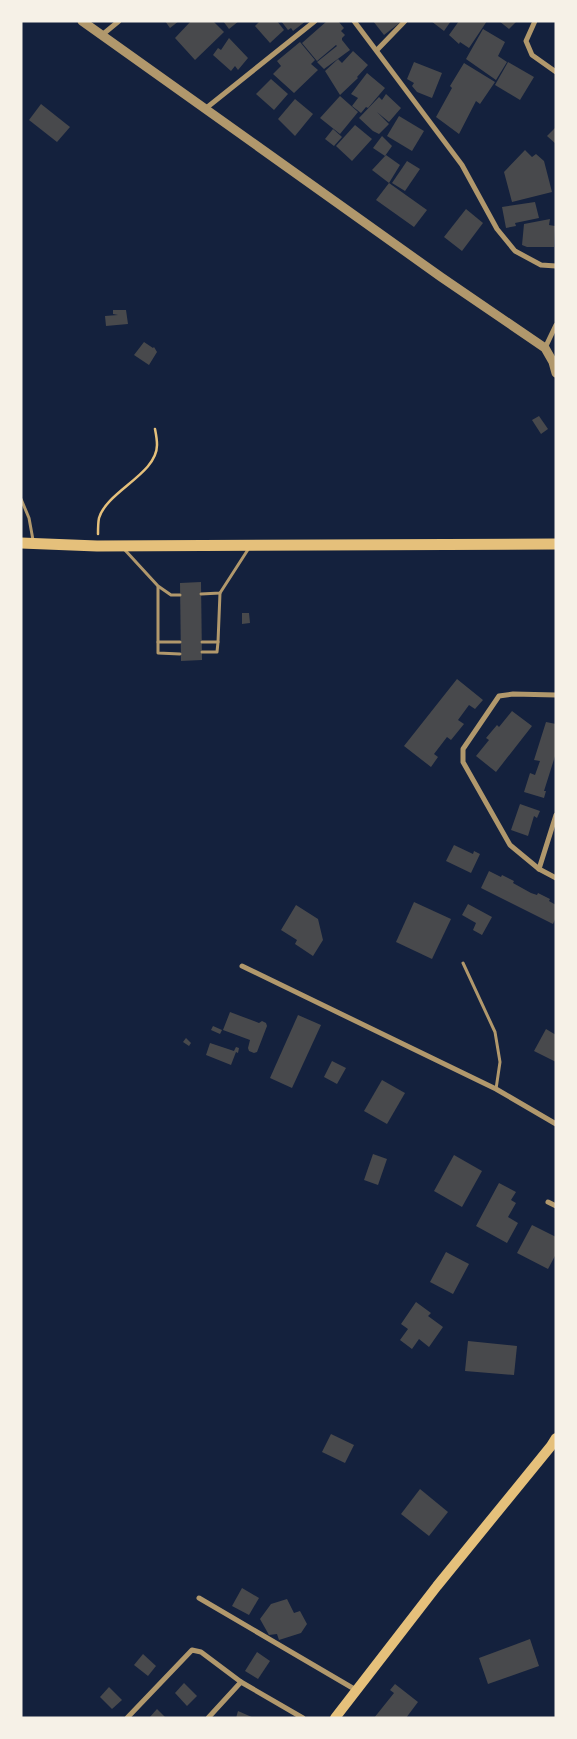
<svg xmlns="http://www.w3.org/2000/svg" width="577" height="1739" font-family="Bitter,serif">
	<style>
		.building { fill: #48494c }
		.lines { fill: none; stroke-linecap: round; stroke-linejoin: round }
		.path { stroke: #e5c07b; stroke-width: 2.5 }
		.service { stroke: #b1986c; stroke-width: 3 }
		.minor { stroke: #b1986c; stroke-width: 5 }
		.tertiary { stroke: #b1986c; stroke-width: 9 }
		.secondary { stroke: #e5c07b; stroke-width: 10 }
		.primary { stroke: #e5c07b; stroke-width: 11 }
	</style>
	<rect width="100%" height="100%" fill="#14213d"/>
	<g class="building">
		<polygon points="165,21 179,21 170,28"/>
		<polygon points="191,21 213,21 224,32 195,60 175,38"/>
		<polygon points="223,21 239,21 229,29"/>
		<polygon points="260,21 277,21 284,30 270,43 255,26"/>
		<polygon points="281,21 306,21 293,31 291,28 288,30"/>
		<polygon points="327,21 338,21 344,28 341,31 345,35 342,38 342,40 350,50 324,69 317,62 337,46 336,45 317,61 302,43"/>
		<polygon points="373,21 402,21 384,35"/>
		<polygon points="431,21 451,21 444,31"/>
		<polygon points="459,21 487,21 469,48 460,42 459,44 449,35"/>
		<polygon points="499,21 517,21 509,29"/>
		<polygon points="483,29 505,42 498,56 507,62 496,80 466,59"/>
		<polygon points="229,38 248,58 238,70 235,66 231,71 213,55 218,48 221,50"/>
		<polygon points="300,42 315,60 311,64 318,70 294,93 273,74 281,66 277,61"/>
		<polygon points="353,51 368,65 357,77 358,78 340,95 325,71 338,59 342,63"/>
		<polygon points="414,62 442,73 432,98 417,92 412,86 414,83 407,79"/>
		<polygon points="508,62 534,77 520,100 495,85"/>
		<polygon points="464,63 495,82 480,104 476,101 459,134 436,117 452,88 450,86"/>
		<polygon points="367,73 385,88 368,108 366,107 361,113 352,106 358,98 351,94"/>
		<polygon points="271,79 288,94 274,110 256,94"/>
		<polygon points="386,94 401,108 389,122 377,112 389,124 379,134 373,131 359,118 379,97 382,100"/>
		<polygon points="340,96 358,112 340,134 320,118"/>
		<polygon points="295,99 313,114 295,136 278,119"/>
		<polygon points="41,104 70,127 57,142 29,120"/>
		<polygon points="399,116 424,131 412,151 387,136"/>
		<polygon points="355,125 372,139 352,161 336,146"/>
		<polygon points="556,127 556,144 547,136"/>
		<polygon points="333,129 342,137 334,146 325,139"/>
		<polygon points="382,136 392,146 385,156 373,148"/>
		<polygon points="525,150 532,157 536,154 544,161 552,192 512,202 504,172"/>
		<polygon points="386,155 400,165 389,183 372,170"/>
		<polygon points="407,161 420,169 405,191 392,183"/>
		<polygon points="389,183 427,210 414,227 376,200"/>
		<polygon points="535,202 539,218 515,223 516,226 506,228 502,207"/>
		<polygon points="466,209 483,223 462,251 444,237"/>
		<polygon points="550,219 549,225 555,226 554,247 527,247 522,245 524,224"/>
		<polygon points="113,310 126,310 128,324 106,326 105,316 118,315 113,314"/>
		<polygon points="144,342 153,348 154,347 157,352 149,365 134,355"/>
		<polygon points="539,416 548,429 541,434 532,420"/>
		<polygon points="201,582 202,660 181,661 180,583"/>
		<polygon points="242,613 249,613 250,623 242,624"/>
		<polygon points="457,679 483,700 475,709 469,705 458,720 464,724 451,740 447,737 434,754 438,757 431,767 404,746"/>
		<polygon points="512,711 532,726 496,772 476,756 489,740 486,738 497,725 499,727"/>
		<polygon points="546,722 556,724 556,753 544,791 546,791 544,798 524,792 530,773 535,775 540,761 534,760"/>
		<polygon points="520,804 540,811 537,818 534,816 528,836 511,830"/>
		<polygon points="454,845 473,854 474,851 480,854 471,873 446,861"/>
		<polygon points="489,871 501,877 502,875 514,881 513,883 531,893 537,895 538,893 550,899 549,901 556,905 556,917 553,924 481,888"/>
		<polygon points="414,902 451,919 432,959 396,942"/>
		<polygon points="468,904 492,917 482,935 473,930 476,923 462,915"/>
		<polygon points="296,905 318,919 323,940 313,956 295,944 297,940 281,930"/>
		<polygon points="230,1012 259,1023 262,1021 266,1023 267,1026 257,1052 254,1053 249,1051 248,1048 250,1040 223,1030"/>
		<polygon points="298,1015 321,1025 292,1088 270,1078"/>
		<polygon points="213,1026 222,1030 220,1034 211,1030"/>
		<polygon points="546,1029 556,1035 556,1062 534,1051"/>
		<polygon points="186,1038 191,1043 189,1046 183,1042"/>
		<polygon points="210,1043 234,1051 236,1047 239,1048 238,1053 236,1052 231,1065 206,1055"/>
		<polygon points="332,1061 346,1068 337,1084 324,1077"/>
		<polygon points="382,1080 405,1093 387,1124 364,1111"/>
		<polygon points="373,1154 387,1159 378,1185 364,1180"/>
		<polygon points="454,1155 482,1171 462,1207 434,1191"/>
		<polygon points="499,1183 516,1192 511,1200 516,1203 508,1217 518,1223 507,1243 476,1226"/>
		<polygon points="532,1225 556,1237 556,1254 548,1269 517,1253"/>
		<polygon points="446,1252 469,1264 453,1294 430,1282"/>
		<polygon points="416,1302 431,1313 428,1316 443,1327 429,1347 419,1339 412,1349 400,1340 408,1329 401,1324"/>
		<polygon points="468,1341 517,1346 514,1375 465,1371"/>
		<polygon points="331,1434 354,1445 345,1463 322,1452"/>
		<polygon points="420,1489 448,1512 429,1536 401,1514"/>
		<polygon points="242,1588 259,1598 249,1615 232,1606"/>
		<polygon points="287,1599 294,1613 300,1611 307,1624 301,1633 279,1640 277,1634 269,1635 260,1619 271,1604"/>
		<polygon points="530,1639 539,1666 488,1684 479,1658"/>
		<polygon points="257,1652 270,1661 258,1679 245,1671"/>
		<polygon points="143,1654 156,1666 148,1676 134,1665"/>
		<polygon points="184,1683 197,1696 187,1706 175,1693"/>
		<polygon points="395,1684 418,1702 406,1718 374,1718 394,1693 390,1690"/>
		<polygon points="109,1687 122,1700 112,1709 100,1697"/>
		<polygon points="157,1709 166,1718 149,1718"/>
		<polygon points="238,1711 254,1718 236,1718"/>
	</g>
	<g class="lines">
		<path class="path" d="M98,534c0,-5 0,-11 1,-16 8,-27 58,-44 58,-73 0,-5 -1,-11 -2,-16"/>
		<g class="service">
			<polyline points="21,499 29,518 33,540"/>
			<polyline points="124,549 158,586 171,595 180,595"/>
			<polyline points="158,587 158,642 180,642"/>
			<polyline points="201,594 220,593 249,548"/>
			<polyline points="158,642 158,653 180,654"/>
			<polyline points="202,642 218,642 220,593"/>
			<polyline points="202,652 217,652 218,642"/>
			<polyline points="463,963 495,1032 500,1062 496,1089"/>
		</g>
		<g class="minor">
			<polyline points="354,21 462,165 497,229 515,251 541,265 556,266"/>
			<polyline points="535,21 526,41 532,55 556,72"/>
			<polyline points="102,35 119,21"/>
			<polyline points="377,50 405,21"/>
			<polyline points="205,109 315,21"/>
			<polyline points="545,348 556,325"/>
			<polyline points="556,695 513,694 499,696 463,749 463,762 510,845 539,869 556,878"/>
			<polyline points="539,869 556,815"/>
			<polyline points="242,966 496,1089 556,1124"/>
			<polyline points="548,1202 556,1206"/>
			<polyline points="199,1598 356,1690"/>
			<polyline points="127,1718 192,1650 201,1652 241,1682 303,1718"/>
			<polyline points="208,1718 241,1682"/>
		</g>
		<polyline class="tertiary" points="82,21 441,277 545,348 553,362 556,373"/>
		<polyline class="secondary" points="335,1718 437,1586 551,1446 556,1438"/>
		<polyline class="primary" points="21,543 97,546 556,544"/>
	</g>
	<rect width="577" height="1739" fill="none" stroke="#f6f1e7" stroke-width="45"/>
</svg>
